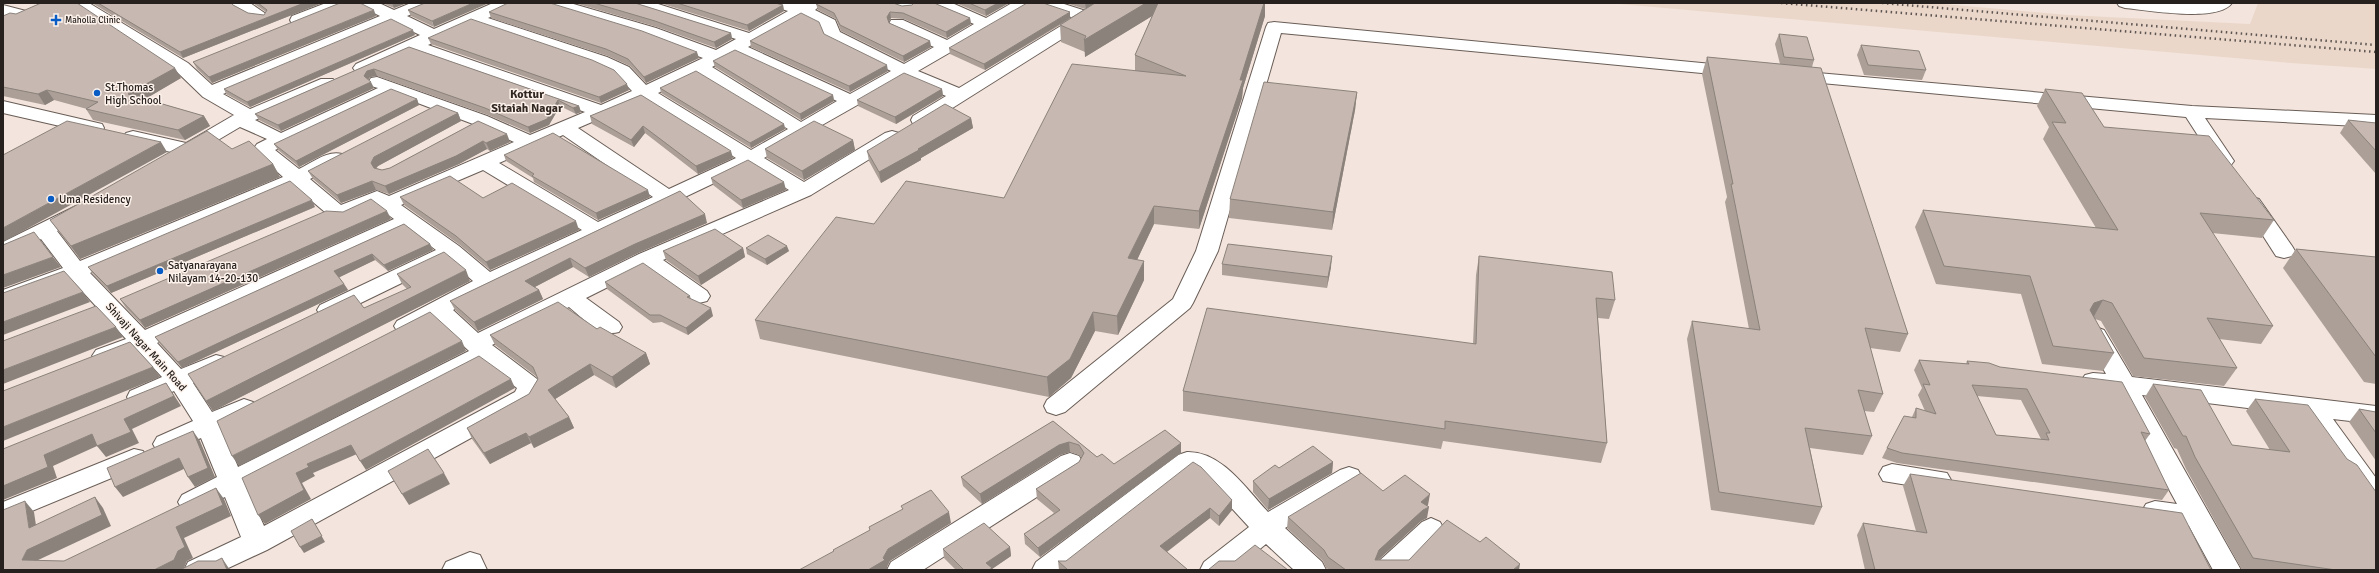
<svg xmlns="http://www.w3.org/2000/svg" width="2379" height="573" font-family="Signika,sans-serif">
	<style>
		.built { fill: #ebd7ca }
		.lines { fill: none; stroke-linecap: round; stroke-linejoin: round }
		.minor-casing { stroke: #695d56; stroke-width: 2 }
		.minor { fill: #fff; fill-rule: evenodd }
		.rail { stroke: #5d5551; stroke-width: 2.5; stroke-dasharray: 1.5 3.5; stroke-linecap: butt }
		.wall { fill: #ab9f98; fill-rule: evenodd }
		.shaded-wall { fill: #8b827c }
		.building { fill: #c7b9b1; stroke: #8b827c; fill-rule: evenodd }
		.poi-dot { fill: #0a5cc5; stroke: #fef3ec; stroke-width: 1.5 }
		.labels { text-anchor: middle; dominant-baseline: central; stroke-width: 3; stroke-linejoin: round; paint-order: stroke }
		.far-poi-label { font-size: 9px; fill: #26211e; stroke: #fef3ec; text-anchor: start }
		.poi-label { font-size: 11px; fill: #26211e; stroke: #fef3ec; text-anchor: start }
		.street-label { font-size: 11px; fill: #26211e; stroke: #fef3ec }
		.neighbourhood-label { font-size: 12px; font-weight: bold; fill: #322822; stroke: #fef3ec }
	</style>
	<rect width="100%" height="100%" fill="#f3e5dd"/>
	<polygon class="built" points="1608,3 1932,3 2068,15 2250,24 2258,3 2376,3 2376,69 2290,63"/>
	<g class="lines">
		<defs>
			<g id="minor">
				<path d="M70,3h19l99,60 24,22 168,-69 -20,-10 -2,-3h21l15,7 17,-7h22l-2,3 -24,10 27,13 59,-26h22l-2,3 -25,12 119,39 22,10 17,18 57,-27 -59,-22 -97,-30 -2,-3h25l86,25 60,22 20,-11 -104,-33 -2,-3h25l94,30 39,-22 -16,-5 -2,-3h53l-8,7 20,10 5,12 64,32 30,-17 -43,-19 -2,-4 2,-4h12l44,20 27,-16 -40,-17 -1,-4h19l34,15 26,-15h20l-2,3 -112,65 41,17 115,-70 -35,-12 -2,-3h24l25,8 14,-8h19l-192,121h-14l-2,-4 2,-4 33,-20 -41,-18 -141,80 40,24 81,-49 7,-2 7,2 3,4 -3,4 -88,54 -148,65 44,31 3,5 -3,5 -8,2 -8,-2 -45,-33 -60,30 33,24 3,5 -3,5c-19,6 -36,-14 -50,-25l-77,38 45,34 4,11 -8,14 -266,146 -43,20h-40l4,-8 53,-25 -16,-40 -34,15 -9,-3 -4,-7 4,-7 35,-18 -16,-39 -35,15 -9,-2 -4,-7 4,-7 36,-16 -19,-30 -35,15 -9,-3 -3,-6 3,-6 32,-14 -24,-26 -34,13 -8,-2 -4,-6 4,-6 30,-11 -54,-59 -69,25v-15l60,-22 -22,-29 -38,19v-16l77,-38 7,2 3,4 -3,4 -30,17 23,30 203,-84 -28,-26 -1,-3 3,-4 10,-5 -27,-12 -44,26 -9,3 -61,-15 -3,-4 3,-4 7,-2 53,12 48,-28 -31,-18 -27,-26zM802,17l19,10 5,12 65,32 -41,23 -102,-47zM393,22l27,13 -64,29 -3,4 3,4h12l46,-21 171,61 -55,23 -43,-19 -110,-39 -6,1 -3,4 3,4 7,2 -97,45 -26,-13 78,-33 3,-4 -3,-4h-12l-71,30 -27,-15zM474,24l121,41 22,10 15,16 -31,14 -173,-60zM736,54l101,47 -36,21 -89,-55zM698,74l90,55 -37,21 -93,-57zM394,94l79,30 41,18 -125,54 -12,-5 -36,14 -31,-26 32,-17 3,-4 -3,-4c-15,-4 -30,9 -43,15l-24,-19zM643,100l93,58 -67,31 -91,-61zM563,135l90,62 -55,25 -99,-59zM750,166l39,24 -150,64 -161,79 -25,-23 43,-23zM483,170l99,60 -92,42 -31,-26 -58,-41zM294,186l38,32c15,4 30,-7 43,-13l19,14 -249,111 -55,-57zM407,228l29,22 -116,55 -3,5 3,5 8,2 8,-2 113,-55 24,21 -76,40 -3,5 3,5 8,3 30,-15 34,32 -231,116 -16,-38 31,-15 3,-6 -3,-6 -9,-3 -32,13 -19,-29 31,-14 4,-6 -4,-6 -8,-2 -35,14 -24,-26zM484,363l33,25 -2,4 -251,134 -18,-40z"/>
				<path d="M230,3h20l19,13 -2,4c-11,2 -31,-8 -37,-17z"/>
				<polygon points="326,3 348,3 346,6 304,24 292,24 290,20 292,16"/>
				<path d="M889,3h22l4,4 -2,3c-8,2 -19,0 -24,-7z"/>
				<path d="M2117,3h115c-14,20 -85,7 -107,5l-6,-2z"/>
				<polygon points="3,5 26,11 28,15 26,19 20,20 3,15"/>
				<polygon points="1274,22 1733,66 1739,67 1742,71 1739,75 1733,76 1281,33 1218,251 1193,303 1190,308 1065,412 1056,415 1047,412 1044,406 1047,400 1173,299 1196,251 1266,27 1268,23"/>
				<polygon points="1795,71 2192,106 2376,115 2376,127 2205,118 2234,161 2231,165 2224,167 2217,165 2186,117 1789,80 1786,76 1789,72"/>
				<polygon points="3,101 102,124 104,128 102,132 95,134 3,113"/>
				<polygon points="2252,197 2259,199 2292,246 2295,251 2292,256 2284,258 2276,256 2242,203 2245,199"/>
				<polygon points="2096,327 2104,330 2132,377 2376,406 2376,424 2333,419 2376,478 2376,508 2367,505 2304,415 2142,395 2241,570 2213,570 2189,526 2146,518 2142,511 2146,504 2155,501 2177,504 2116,392 2085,387 2081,381 2085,375 2093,373 2106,374 2085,335 2088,330"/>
				<polygon points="134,449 143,451 147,458 143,465 3,523 3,502"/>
				<path d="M1187,452c35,-1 60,38 81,60l72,-42 9,-3 9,3 4,7 -4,7 -73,44 37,34 4,8h-32l-28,-26 -32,26h-34l4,-8 45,-35 -47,-51 -9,-5 -127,99h-34l4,-8 142,-107z"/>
				<polygon points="1070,453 1079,456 1083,463 1079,470 923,570 887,570 891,562 1061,456"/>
				<polygon points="1892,464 1947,473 1951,480 1947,487 1938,490 1883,481 1879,474 1883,467"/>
				<polygon points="1431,518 1440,522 1444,529 1440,536 1406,570 1374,570 1378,562 1422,522"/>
				<polygon points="470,552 480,555 487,570 442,570 446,562"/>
			</g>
		</defs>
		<use href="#minor" class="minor-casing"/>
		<use href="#minor" class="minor"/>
		<g class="rail">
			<polyline points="1781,3 2376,52"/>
			<polyline points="1882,3 2376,45"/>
		</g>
	</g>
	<g class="wall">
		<polygon points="92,3 231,3 233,5 248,13 264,15 266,12 253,3 322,3 183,58"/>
		<polygon points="382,3 407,3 394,8"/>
		<polygon points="425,3 434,27 411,16 408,10"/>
		<polygon points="575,3 635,3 731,33 732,39 716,48 657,27"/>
		<polygon points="660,3 775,3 783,5 784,11 749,31"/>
		<polygon points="913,3 934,3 970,18 971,24 947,38 904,19 891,18 889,22 889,23 930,41 931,47 904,62 841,31 836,19 818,10 816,4 902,6 912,5 913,4"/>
		<polygon points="956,3 1009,3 986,16"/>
		<polygon points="1066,3 1265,3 1265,16 1243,88 1242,98 1199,229 1154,224 1137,260 1144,261 1144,280 1118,335 1095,331 1071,378 1049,397 760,339 755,320 874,224 1004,198 1135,71 1135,55 1152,16 1085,57 1085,52 1061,42 1060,25 985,70 950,54 949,48 1070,18 1085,9"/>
		<polygon points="489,12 699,58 646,83 630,66 608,56 491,18"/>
		<polygon points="16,14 181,78 145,99 204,116 210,126 185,140 93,120 86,109 87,109 54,100 45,105 3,96 3,16"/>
		<polygon points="376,16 212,83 197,69 193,62"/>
		<polygon points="1779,34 1814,60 1812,67 1908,334 1900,352 1870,348 1883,394 1874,412 1864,411 1872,436 1863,455 1810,448 1822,507 1814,525 1711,510 1687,339 1692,321 1749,329 1725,202 1727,197 1702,74 1707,57 1780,64 1775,44"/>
		<polygon points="415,35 250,107 226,94 224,89"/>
		<polygon points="428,38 629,90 601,103 431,44"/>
		<polygon points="750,41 888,71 850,92 751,47"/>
		<polygon points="1861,45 1926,70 1922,80 1864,75 1857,55"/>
		<polygon points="409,47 579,106 581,112 576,114 560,106 549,125 530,133 488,115 377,76 370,77 368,80 374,88 281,131 259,120 255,114"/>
		<polygon points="713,61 833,95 834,101 801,120 715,67"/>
		<polygon points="660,88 784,124 785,129 751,148 661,93"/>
		<polygon points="942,89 943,96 896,124 858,106 857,100"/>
		<polygon points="2045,89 2104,127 2274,220 2262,238 2212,233 2273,326 2261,344 2219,339 2237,368 2224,386 2133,376 2101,321 2095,319 2114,353 2103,371 2042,364 2021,294 1936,284 1915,227 1923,210 2096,228 2043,139 2049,127 2037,106"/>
		<polygon points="1357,92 1355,110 1332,230 1229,218 1230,199"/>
		<polygon points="641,95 733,158 698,174 645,133 634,147 592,124 590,116"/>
		<polygon points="417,99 419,105 299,167 278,150 274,144"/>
		<polygon points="458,113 461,121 378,166 376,168 382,170 390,168 478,121 510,142 490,151 487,149 459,164 389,194 376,190 341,203 313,179 308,171"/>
		<polygon points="971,118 973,128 921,158 921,160 881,183 869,161 867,151"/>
		<polygon points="2348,120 2376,123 2376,174 2340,133"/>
		<polygon points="853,140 855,150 804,180 767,158 765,149"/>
		<polygon points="232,149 273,164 280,177 80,259 59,232 50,220"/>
		<polygon points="504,155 650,197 598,220 534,182 533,178 506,161"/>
		<polygon points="711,178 786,190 743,208 713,185"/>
		<polygon points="680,191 707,223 638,253 589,277 573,267 535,287 539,290 543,299 478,331 455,310 450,301"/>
		<polygon points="400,197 483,198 579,230 490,270 460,245 404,205"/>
		<polygon points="315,207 111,293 93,274 88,267"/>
		<polygon points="391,219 145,328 126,308 120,299"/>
		<polygon points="404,224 430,244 433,250 388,271 375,260 339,277 344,284 348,290 182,368 160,344 155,337"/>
		<polygon points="743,248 745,257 701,285 666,260 663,251"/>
		<polygon points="746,248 789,251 767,265 747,254"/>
		<polygon points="2296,249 2376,257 2376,384 2364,382 2283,268"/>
		<polygon points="1479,256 1615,300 1609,319 1598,318 1607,443 1601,463 1443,441 1441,449 1183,411 1183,391 1473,344 1476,275"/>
		<polygon points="1222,264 1331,267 1327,288 1222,275"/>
		<polygon points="397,274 470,281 213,411 188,374 364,308 407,289 402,284"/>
		<polygon points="605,282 690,296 691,299 713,316 688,335 662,322 653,323 607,289"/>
		<polygon points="597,329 646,353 650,364 616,388 594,375 555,399 569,417 574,428 534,448 531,443 490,464 472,439 467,428 529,394 538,379 537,377 495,345 490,335"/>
		<path d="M1919,360l47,4 1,-3 183,73 -5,7 24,49 -7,10 -265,-37 -15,-5 5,-10 25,-31 4,-9 9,3 -7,-16 4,-7 -8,-18zM1977,396l44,4 20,39 -45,-4z"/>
		<polygon points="2153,384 2232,445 2270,450 2246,411 2255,399 2376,570 2242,570 2186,469 2177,449 2174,448 2145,397"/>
		<polygon points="2359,409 2376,412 2376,461 2349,422"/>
		<polygon points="1053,421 1097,457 1114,464 1181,443 1181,453 1040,557 1025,544 1024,534 1054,513 1037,499 1036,489 1079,462 1081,457 1079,455 1070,452 1060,455 982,504 963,486 961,477"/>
		<polygon points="1333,462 1332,473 1268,510 1253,492 1253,481"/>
		<polygon points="1910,474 2211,570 1865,570 1857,535 1863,523 1916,531 1903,486"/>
		<polygon points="1232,500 1232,510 1219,526 1210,518 1167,552 1188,570 1059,570 1058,561 1066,561"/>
		<polygon points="1428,505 1427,506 1427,518 1421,521 1378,560 1519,570 1330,570 1326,568 1323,561 1287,528 1288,517"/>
		<polygon points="1010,547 1011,556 992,569 992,570 956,570 944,558 943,549"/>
	</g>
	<g class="shaded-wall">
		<polygon points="304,3 322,3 183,58 180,52"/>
		<polygon points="392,3 407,3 394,8"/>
		<polygon points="473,3 489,3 434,27 432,21"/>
		<polygon points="998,3 1009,3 986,16 985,10"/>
		<polygon points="1085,3 1097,3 1086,9"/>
		<polygon points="1146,3 1162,3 1162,10 1085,57 1084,40"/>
		<polygon points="1264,3 1265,3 1265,16 1243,88 1242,98 1199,229 1199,211"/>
		<polygon points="783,5 784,11 749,31 747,25"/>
		<polygon points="374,10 376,16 212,83 209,77"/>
		<polygon points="890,12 891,18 888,23 887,17"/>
		<polygon points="1070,12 1070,18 985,70 984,64"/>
		<polygon points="970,18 971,24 947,38 946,32"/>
		<polygon points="413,30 415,35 250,107 247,102"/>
		<polygon points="731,33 732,39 716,48 714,42"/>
		<polygon points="930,41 931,47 904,62 903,56"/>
		<polygon points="697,52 699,58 646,83 644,77"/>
		<polygon points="887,65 888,71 850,92 849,86"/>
		<polygon points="175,68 181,78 135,105 128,94"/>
		<polygon points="374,69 377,76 370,77 366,82 364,76 367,71"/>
		<polygon points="371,82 374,88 281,131 278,125"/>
		<polygon points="627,84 629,90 601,103 599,97"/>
		<polygon points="942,89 943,96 896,124 895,117"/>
		<polygon points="47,90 54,100 45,105 38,94"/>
		<polygon points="1357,92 1355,110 1332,230 1333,212"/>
		<polygon points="833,95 834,101 801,120 800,114"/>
		<polygon points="417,99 419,105 299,167 296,161"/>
		<polygon points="558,100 560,106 549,125 530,133 528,127"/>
		<polygon points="579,106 581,112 576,114 573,108"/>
		<polygon points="458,113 461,121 378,166 374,171 371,163 374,157"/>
		<polygon points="204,116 210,126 185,140 178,130"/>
		<polygon points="971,118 973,128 921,158 921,160 881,183 879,172 918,149"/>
		<polygon points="784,124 785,129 751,148 750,143"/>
		<polygon points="643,126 645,133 634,147 631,140"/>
		<polygon points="507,134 510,142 490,151 486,143"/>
		<polygon points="853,140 855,150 804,180 802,171"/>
		<polygon points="483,141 487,149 459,164 389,194 385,186"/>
		<polygon points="161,142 167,152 3,242 3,228"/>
		<polygon points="731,151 733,158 698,174 696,166"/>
		<polygon points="273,164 280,177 80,259 71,246"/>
		<polygon points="372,181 376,190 341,203 337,195"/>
		<polygon points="784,182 786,190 743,208 741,200"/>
		<polygon points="648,190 650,197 598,220 596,213"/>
		<polygon points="312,200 315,207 111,293 107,286"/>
		<polygon points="1154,206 1154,224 1129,277 1128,258"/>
		<polygon points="387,211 391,219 145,328 140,320"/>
		<polygon points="705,214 707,223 638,253 589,277 585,268 635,244"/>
		<polygon points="576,221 579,230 490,270 486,262"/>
		<polygon points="430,244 433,250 388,271 384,265"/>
		<polygon points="787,246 789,251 767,265 765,259"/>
		<polygon points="743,248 745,257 701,285 698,276"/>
		<polygon points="372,254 375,260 338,278 334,271"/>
		<polygon points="1332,256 1331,267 1327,288 1328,277"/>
		<polygon points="53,257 61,267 3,288 3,275"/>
		<polygon points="570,258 573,267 529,290 525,281"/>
		<polygon points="1144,261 1144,280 1118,335 1117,316"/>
		<polygon points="466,270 470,281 213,411 206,401"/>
		<polygon points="344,284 348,290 182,368 178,362"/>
		<polygon points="539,290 543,299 478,331 474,322"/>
		<polygon points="83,292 90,302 3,335 3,322"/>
		<polygon points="2103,300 2093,318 2083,321 2094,303"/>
		<polygon points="711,308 713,316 688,335 686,328"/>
		<polygon points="1093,312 1095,331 1071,378 1049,397 1047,377"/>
		<polygon points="116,327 123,337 3,384 3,370"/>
		<polygon points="462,341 466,351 239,466 232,456"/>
		<polygon points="646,353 650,364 616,388 612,377"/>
		<polygon points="590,364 594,375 552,401 548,390"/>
		<polygon points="153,367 160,377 3,441 3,427"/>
		<polygon points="511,379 515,388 366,470 360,461"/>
		<polygon points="166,383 181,406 132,429 139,443 106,457 97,446 53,466 57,478 3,500 3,486 44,455 92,434 124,419"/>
		<polygon points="569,417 574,428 534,448 529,437"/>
		<polygon points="193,431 200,441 215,477 195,487 188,477"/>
		<polygon points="526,433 531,443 490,464 484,453"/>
		<polygon points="1069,442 1070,452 1060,455 982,504 980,494 1059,445"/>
		<polygon points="1181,443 1181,453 1040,557 1038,548"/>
		<polygon points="351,445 357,454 313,473 315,476 302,483 311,499 265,524 258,515 296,473 307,464"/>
		<polygon points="179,458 186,468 123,497 115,487"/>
		<polygon points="1333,462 1332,473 1268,510 1269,499"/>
		<polygon points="444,473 450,484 409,505 402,494"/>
		<polygon points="216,488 224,499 231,516 184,538 193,558 187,561 183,570 154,570 176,527"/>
		<polygon points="1430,494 1428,505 1419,513 1421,502"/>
		<polygon points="95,497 103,508 111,526 36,561 22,560 27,550"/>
		<polygon points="1232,500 1232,510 1219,526 1219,516"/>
		<polygon points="25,501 34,512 38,539 29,528"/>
		<polygon points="1429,507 1427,518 1421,521 1377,561 1375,560 1379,550 1423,510"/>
		<polygon points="1210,508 1210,518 1160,557 1160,546"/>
		<polygon points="949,512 951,523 890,561 887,567 888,570 868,570 883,558 888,549"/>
		<polygon points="312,519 325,542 304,553 300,547"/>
		<polygon points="1010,547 1011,556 992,569 992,570 988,570 986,563"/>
		<polygon points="222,558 230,570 227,570"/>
		<polygon points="1520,564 1519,570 1513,570"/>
	</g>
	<g class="building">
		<polygon points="41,3 77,3 175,68 128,94 204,116 178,130 86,109 98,102 47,90 38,94 3,87 3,16 10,13 16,14"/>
		<polygon points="98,3 231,3 233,5 248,13 264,15 267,10 258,3 304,3 180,52"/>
		<polygon points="340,3 360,3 374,10 209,77 193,62"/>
		<polygon points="425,3 473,3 432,21 408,10"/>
		<polygon points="508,3 550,3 642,31 697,52 644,77 628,59 606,49 489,12"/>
		<polygon points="594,3 635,3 731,33 714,42 655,21"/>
		<polygon points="677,3 775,3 783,5 747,25"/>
		<polygon points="817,3 893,3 902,6 912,5 914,3 934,3 970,18 946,32 903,13 890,12 887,17 889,23 930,41 903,56 840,25 834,13 816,4"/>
		<polygon points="969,3 998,3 985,10"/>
		<polygon points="1027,3 1043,3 1070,12 984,64 949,48"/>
		<polygon points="1095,3 1146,3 1084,40 1086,36 1060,25"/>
		<polygon points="1158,3 1264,3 1240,80 1243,80 1199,211 1154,206 1128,258 1144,261 1117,316 1093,312 1070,359 1047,377 755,320 836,217 874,224 906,181 1004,198 1072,64 1186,76 1135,55"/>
		<polygon points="801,13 819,22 824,34 887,65 849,86 750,41"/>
		<polygon points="391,19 413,30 247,102 224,89"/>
		<polygon points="471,19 592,60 614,70 627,84 599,97 428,38"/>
		<polygon points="1779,34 1807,37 1814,60 1784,57"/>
		<polygon points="1861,45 1919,51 1926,70 1868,65"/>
		<polygon points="409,47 579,106 573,108 558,100 547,119 528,127 485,108 374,69 367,71 364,76 371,82 278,125 255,114"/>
		<polygon points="735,50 833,95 800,114 713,61"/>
		<polygon points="1707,57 1821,68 1908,334 1865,328 1883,394 1858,390 1872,436 1805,428 1822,507 1719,492 1692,321 1760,330 1731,184 1733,184"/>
		<polygon points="696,71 784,124 750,143 660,88"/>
		<polygon points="904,73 942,89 895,117 857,100"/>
		<polygon points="1264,82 1357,92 1333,212 1230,199"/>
		<polygon points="391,89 417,99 296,161 274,144"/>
		<polygon points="2045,89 2082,93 2104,127 2209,136 2274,220 2200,213 2273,326 2207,318 2237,368 2144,358 2112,303 2103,300 2094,303 2090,310 2114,353 2053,346 2030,276 1944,266 1923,210 2118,230 2052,122 2066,123"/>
		<polygon points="641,95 731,151 696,166 643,126 631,140 590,116"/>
		<polygon points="945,104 971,118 918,149 919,150 879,172 867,151"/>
		<polygon points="437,105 458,113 374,157 371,163 374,168 382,170 390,168 478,121 507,134 486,143 483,141 456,156 385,186 372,181 337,195 308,171"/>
		<polygon points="2348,120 2376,123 2376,151"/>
		<polygon points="67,121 161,142 3,228 3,155"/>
		<polygon points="814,121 853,140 802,171 765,149"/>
		<polygon points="207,131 232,149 249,141 273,164 71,246 50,220"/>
		<polygon points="553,133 648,190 596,213 532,176 534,174 504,155"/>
		<polygon points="748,160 784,182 741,200 711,178"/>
		<polygon points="450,176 483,198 512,183 576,221 486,262 456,236 400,197"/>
		<polygon points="290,181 312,200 107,286 88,267"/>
		<polygon points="680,191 705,214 635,244 585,268 570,258 525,281 539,290 474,322 450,301"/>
		<polygon points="371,199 387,211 140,320 120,299 326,211 343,212"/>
		<polygon points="404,224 430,244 384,265 372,254 334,271 344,284 178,362 155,337"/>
		<polygon points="715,229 743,248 698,276 663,251"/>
		<polygon points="34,232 53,257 3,275 3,245"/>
		<polygon points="768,235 787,246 765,259 746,248"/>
		<polygon points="1228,244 1332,256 1328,277 1222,264"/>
		<polygon points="2296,249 2376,257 2376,357"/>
		<polygon points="444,252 466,270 206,401 188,374 354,295 364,308 411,287 397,274"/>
		<polygon points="1479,256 1612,272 1615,300 1596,298 1607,443 1445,421 1445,429 1183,391 1207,308 1476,344"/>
		<polygon points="643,263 690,296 687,297 711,308 686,328 660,315 650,315 605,282"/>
		<polygon points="64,271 83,292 3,322 3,293"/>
		<polygon points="558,302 597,329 600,327 646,353 612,377 590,364 548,390 569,417 529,437 526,433 484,453 467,428 529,394 538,379 533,367 490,335"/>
		<polygon points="96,306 116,327 3,370 3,341"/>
		<polygon points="430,312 462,341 232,456 217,421"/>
		<polygon points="130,342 153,367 3,427 3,391"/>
		<polygon points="479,356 511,379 360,461 351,445 307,464 309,467 296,473 304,490 258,515 242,478"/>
		<path d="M1919,360l50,4 -2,-3 22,2 11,4 122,15 28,52 -9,-2 28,58 -267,-37 -15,-5 17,-32 12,2v-10l20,6 -13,-30 7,1zM1972,385l55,4 23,44h-4l3,7 -53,-5z"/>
		<polygon points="166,383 174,396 124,419 131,432 97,446 92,434 44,455 48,467 3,486 3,449"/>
		<polygon points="2153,384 2201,390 2232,445 2290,452 2255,399 2308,405 2347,459 2357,465 2376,492 2376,570 2336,570 2253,558 2195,457 2186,436 2183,436"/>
		<polygon points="2359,409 2376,412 2376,433"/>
		<polygon points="1053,421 1097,457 1102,454 1114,464 1165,430 1181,443 1038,548 1024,534 1060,510 1036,489 1079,462 1084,453 1079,445 1069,442 1059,445 980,494 961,477"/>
		<polygon points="193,431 208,468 188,477 179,458 115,487 107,468"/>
		<polygon points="1313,446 1333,462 1269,499 1253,481 1275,465 1279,468"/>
		<polygon points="428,449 444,473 402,494 388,471"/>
		<polygon points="1193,462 1201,467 1232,500 1219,516 1210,508 1160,546 1188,570 1068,570 1058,561 1066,561"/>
		<polygon points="1361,473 1383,491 1405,475 1430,494 1421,502 1429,507 1423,510 1379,550 1375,560 1409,560 1447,520 1480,542 1486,537 1520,564 1513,570 1346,570 1328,557 1324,550 1288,517"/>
		<polygon points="1910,474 2182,513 2211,570 1875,570 1863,523 1927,533"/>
		<polygon points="216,488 223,505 176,527 185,547 178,551 174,560 154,570 3,570 3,510 25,501 29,528 95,497 102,515 27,550 22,560 64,561"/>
		<polygon points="931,490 949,512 888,549 883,558 885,560 868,570 799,570 834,551 833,550 870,530 869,527 903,509 901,506"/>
		<polygon points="312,519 322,536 300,547 291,531"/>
		<polygon points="984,523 1010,547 986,563 992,568 989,570 964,570 943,549"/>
		<polygon points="1255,545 1288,570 1208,570 1219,561 1235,561"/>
		<polygon points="222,558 227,570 180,570 198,561 216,561"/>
	</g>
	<g class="poi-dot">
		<path d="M54 14h4v4h4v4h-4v4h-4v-4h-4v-4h4z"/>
		<circle cx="97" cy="93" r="4"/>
		<circle cx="51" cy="199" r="4"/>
		<circle cx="160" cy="271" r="4"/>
	</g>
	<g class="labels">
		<g class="far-poi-label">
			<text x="65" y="20">Maholla Clinic</text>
		</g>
		<g class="poi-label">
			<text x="105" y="87">St.Thomas<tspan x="105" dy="13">High School</tspan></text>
			<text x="59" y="199">Uma Residency</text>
			<text x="168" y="265">Satyanarayana<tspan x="168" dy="13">Nilayam 14-20-130</tspan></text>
		</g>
		<g class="street-label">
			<text transform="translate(146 347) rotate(48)">Shivaji Nagar Main Road</text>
		</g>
		<g class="neighbourhood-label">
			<text x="527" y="94">Kottur<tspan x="527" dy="14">Sitaiah Nagar</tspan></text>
		</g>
	</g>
	<rect width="2379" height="573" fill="none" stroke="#26211e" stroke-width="8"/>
</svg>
